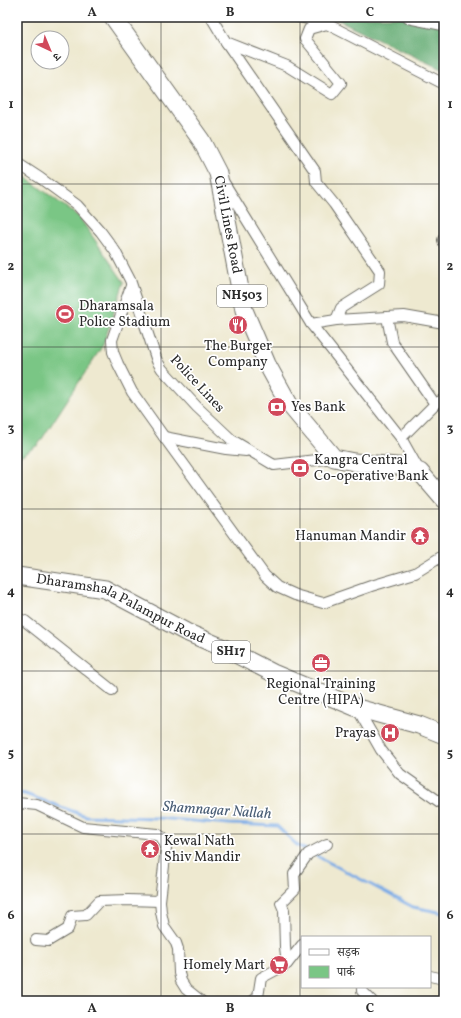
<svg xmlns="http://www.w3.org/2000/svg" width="461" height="1018" font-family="Vollkorn,'Noto Serif Devanagari',serif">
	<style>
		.green { fill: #7ac685; stroke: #527858 }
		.forest { fill: #63ab72; stroke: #476b4e }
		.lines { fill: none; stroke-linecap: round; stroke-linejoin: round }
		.stream { stroke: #7bace6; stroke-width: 3 }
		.minor-casing { stroke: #6f6e65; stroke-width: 12 }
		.tertiary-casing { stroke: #6f6e65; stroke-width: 15 }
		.primary-casing { stroke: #6f6e65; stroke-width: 19 }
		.minor { stroke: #fff; stroke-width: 10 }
		.tertiary { stroke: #fff; stroke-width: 13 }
		.primary { stroke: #fff; stroke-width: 17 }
		.grid { fill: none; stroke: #2b2b2b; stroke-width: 1; stroke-opacity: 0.55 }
		.labels { text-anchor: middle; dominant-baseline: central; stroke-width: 3.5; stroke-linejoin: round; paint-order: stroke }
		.shield { fill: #fff; stroke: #6b6b6b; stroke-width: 1 }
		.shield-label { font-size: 13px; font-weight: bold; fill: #2b2b2b }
		.street-label { font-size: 14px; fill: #2b2b2b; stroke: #fff }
		.poi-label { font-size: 14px; fill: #2b2b2b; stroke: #fff; text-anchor: start }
		.water-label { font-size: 15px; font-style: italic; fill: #4b5f76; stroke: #fff }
		.neatline { fill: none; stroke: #2b2b2b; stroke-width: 1.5 }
		.grid-label { font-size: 13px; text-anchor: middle; font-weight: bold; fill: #2b2b2b }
	</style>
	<rect width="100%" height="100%" fill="#fff"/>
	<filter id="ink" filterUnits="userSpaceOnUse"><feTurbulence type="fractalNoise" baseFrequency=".025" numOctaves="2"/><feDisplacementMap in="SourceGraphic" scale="8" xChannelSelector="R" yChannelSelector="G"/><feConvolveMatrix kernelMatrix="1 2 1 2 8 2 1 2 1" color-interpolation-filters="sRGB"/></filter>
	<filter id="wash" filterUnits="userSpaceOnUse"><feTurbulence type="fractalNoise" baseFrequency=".012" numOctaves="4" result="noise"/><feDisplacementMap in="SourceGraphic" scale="16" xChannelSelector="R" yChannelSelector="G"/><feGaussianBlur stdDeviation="0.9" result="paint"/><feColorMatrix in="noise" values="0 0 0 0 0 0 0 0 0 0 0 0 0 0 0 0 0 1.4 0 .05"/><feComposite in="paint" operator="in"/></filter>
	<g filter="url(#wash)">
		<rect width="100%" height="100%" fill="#eee9d0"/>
		<polygon class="green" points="17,171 79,217 124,282 103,345 38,445 17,458"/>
		<polygon class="forest" points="332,17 444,17 444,69 443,70"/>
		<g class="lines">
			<g class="stream">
				<polyline points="17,793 25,794 86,816 158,818 229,824 277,826 298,846 309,851"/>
				<polyline points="313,854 413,907 444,913"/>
			</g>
		</g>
	</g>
	<g filter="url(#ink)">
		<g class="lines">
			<defs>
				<g id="minor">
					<polyline points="211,17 226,42 287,66 332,94 341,83 305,39 309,29 327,24 444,84"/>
					<polyline points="299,17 325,23"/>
					<polyline points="226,42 315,171 316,182 334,204 380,271 379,284 341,308 336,320"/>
					<polyline points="17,163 40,178 77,205 101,232 115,251 130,280 157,361 162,369 197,407 232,440 274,465 334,458"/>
					<polyline points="223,181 311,324 401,438 420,472"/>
					<polyline points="444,238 443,240 444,243"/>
					<polyline points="131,286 112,340 113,352 118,364 132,392 164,437 265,576 277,587 295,595 323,603 371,586 415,573 444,555"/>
					<polyline points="387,317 392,342 435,404"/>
					<polyline points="311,324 336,320 404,316 444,323"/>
					<polyline points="164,437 226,449 246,451"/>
					<polyline points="401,438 435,404 444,399"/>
					<polyline points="17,618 25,621 112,690"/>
					<polyline points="357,708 381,750 400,774 444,805"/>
					<polyline points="17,803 37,805 83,827 157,834 161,837 164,842 166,848 160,901 161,912 164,926 176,943 178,949 179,973 181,981 186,989 201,1001"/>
					<polyline points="36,940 48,941 68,929 72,916 86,915 99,901 128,900 160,901"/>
					<polyline points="287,964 285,947 284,910 281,903 295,889 294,874 308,854 327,844"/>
					<polyline points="430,976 444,979"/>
					<polyline points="362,987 362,991 372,1001"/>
					<polyline points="253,1001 258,997 261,978 287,964 302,945"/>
				</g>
				<polyline id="tertiary" points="409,17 444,24"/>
				<g id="primary">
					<path id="s1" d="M113,17l88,123 17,33 26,137 23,54 22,40 45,54 20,4 53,5 13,5 24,28"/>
					<path id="s2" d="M17,576l88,13 81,43 40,17 47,24 84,35 62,17 25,10"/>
				</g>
			</defs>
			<use href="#minor" class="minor-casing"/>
			<use href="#tertiary" class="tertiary-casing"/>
			<use href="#primary" class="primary-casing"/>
			<use href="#minor" class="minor"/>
			<use href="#tertiary" class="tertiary"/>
			<use href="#primary" class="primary"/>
		</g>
	</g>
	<path class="grid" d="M161,17v984M300,17v984M17,184h427M17,347h427M17,509h427M17,671h427M17,834h427"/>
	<defs>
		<symbol id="stadium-disc" viewBox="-11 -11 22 22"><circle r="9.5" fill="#d1495b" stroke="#fff"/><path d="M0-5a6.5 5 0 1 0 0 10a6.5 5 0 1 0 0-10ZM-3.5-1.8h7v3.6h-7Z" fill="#fff"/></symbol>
		<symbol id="restaurant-disc" viewBox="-11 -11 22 22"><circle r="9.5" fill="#d1495b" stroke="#fff"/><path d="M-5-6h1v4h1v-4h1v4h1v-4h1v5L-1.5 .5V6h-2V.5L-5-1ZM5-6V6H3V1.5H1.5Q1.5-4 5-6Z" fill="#fff"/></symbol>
		<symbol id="bank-disc" viewBox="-11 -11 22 22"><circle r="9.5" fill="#d1495b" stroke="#fff"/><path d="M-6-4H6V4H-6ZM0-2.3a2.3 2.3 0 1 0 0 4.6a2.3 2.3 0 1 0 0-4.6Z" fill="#fff"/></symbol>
		<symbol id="temple-disc" viewBox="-11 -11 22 22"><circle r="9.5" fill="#d1495b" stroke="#fff"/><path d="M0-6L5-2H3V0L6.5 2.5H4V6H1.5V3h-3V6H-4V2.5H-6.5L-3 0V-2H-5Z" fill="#fff"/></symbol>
		<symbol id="office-disc" viewBox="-11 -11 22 22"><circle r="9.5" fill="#d1495b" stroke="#fff"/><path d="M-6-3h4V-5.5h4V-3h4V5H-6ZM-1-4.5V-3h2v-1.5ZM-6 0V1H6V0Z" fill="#fff"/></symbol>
		<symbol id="hospital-disc" viewBox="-11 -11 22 22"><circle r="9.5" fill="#d1495b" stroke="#fff"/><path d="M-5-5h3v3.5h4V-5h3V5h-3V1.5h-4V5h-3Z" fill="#fff"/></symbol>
		<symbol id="supermarket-disc" viewBox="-11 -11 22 22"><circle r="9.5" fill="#d1495b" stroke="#fff"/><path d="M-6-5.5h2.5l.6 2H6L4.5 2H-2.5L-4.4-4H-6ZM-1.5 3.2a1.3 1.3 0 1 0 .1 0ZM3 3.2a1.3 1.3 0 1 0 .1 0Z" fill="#fff"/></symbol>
	</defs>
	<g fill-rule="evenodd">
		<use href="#stadium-disc" x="54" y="303" width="22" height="22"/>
		<use href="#restaurant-disc" x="227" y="314" width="22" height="22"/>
		<use href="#bank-disc" x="266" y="396" width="22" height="22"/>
		<use href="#bank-disc" x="289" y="457" width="22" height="22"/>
		<use href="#temple-disc" x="409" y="525" width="22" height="22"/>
		<use href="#office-disc" x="310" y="652" width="22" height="22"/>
		<use href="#hospital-disc" x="379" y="722" width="22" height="22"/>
		<use href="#temple-disc" x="139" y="838" width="22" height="22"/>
		<use href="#supermarket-disc" x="268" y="954" width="22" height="22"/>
	</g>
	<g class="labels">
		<g class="shield">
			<rect x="217" y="285" width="50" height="22" rx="3"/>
			<rect x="212" y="641" width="38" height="22" rx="3"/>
		</g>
		<g class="shield-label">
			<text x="242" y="296">NH503</text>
			<text x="231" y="652">SH17</text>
		</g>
		<g class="street-label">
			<text stroke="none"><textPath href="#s1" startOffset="241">Civil Lines Road</textPath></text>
			<text transform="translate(197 384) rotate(47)">Police Lines</text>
			<text stroke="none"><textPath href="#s2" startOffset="110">Dharamshala Palampur Road</textPath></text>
		</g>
		<g class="poi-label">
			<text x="79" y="306">Dharamsala<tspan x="79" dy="16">Police Stadium</tspan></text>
			<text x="238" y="346" text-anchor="middle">The Burger<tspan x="238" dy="16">Company</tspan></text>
			<text x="291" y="407">Yes Bank</text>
			<text x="314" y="460">Kangra Central<tspan x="314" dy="16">Co-operative Bank</tspan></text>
			<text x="406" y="536" text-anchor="end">Hanuman Mandir</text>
			<text x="321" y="684" text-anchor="middle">Regional Training<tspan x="321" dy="16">Centre (HIPA)</tspan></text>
			<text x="376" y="733" text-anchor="end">Prayas</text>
			<text x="164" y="841">Kewal Nath<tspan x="164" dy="16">Shiv Mandir</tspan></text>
			<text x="265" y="965" text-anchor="end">Homely Mart</text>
		</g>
		<g class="water-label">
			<text transform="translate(217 811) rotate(4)">Shamnagar Nallah</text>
		</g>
	</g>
	<rect width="461" height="1018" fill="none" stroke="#fff" stroke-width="44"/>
	<rect x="301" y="936" width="130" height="52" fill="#ffffff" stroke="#aaaaaa"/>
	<rect x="309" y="949" width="20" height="6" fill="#ffffff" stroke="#aaaaaa"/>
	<text x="337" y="956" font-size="12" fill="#2b2b2b">सड़क</text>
	<rect x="309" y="966" width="20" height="12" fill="#7ac685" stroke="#aaaaaa"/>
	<text x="337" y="976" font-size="12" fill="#2b2b2b">पार्क</text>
	<g transform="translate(50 50) rotate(136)"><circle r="19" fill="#ffffff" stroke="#aaaaaa"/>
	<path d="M0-3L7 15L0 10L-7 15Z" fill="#d1495b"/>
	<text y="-6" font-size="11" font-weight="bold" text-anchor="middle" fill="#2b2b2b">उ</text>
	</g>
	<rect x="22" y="22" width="417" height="974" class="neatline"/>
	<g class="grid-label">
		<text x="92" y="16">A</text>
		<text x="230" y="16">B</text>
		<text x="370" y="16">C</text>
		<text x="11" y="108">1</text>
		<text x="450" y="108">1</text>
		<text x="11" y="270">2</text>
		<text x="450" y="270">2</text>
		<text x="11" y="432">3</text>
		<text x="450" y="432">3</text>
		<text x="11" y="595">4</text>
		<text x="450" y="595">4</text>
		<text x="11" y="757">5</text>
		<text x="450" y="757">5</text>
		<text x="11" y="919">6</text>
		<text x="450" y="919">6</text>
		<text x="92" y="1012">A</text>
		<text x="230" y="1012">B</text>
		<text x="370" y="1012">C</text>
	</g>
</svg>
